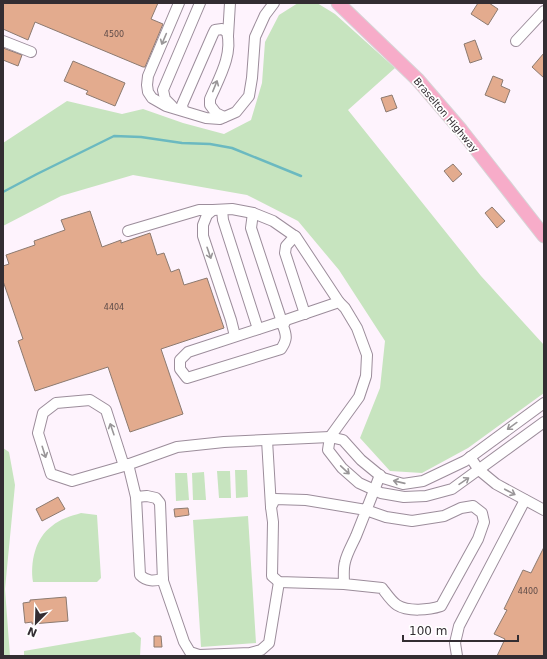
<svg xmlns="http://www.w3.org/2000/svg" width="547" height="659" font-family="'DejaVu Sans',sans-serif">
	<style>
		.green { fill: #c7e4bf }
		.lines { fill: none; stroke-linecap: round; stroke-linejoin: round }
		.stream { stroke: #6bb9c0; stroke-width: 2.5 }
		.building { fill: #e3ab8e; stroke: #8c7a70 }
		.minor-casing { stroke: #9c8d9b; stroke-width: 12 }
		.major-casing { stroke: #d6d5d6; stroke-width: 15 }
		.minor { stroke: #fff; stroke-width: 10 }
		.major { stroke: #f7acc9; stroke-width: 13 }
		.oneway { stroke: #999698 }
		.labels { text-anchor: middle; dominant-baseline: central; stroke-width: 3.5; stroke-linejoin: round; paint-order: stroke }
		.number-label { font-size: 8px; fill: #5f4c49 }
		.street-label { font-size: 10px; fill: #332d32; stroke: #fff }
	</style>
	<rect width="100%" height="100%" fill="#fef3fd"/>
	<g class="green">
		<polygon points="298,3 317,3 335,14 395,68 348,110 481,276 544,345 544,393 468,448 422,473 390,471 360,438 380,388 385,341 339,270 298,221 247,195 133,175 61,196 3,226 3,143 67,101 122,114 143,109 183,123 224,134 251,120 262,83 265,42 279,15"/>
		<polygon points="3,448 9,452 15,485 5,589 10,656 3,656"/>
		<polygon points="235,470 247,470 248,497 236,498"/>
		<polygon points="217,471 230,471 231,498 219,498"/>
		<polygon points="204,472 206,500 193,500 192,473"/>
		<polygon points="175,473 187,473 189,500 176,501"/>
		<path d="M81,513l16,2 4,63 -4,4h-64c-3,-19 2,-44 19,-56 8,-7 19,-10 29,-13z"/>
		<polygon points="248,516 256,643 201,647 193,520"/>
		<polygon points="134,632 141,638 140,656 24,656 24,651"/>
	</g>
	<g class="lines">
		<polyline class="stream" points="3,192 37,174 114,136 141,137 182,143 210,144 232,148 301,176"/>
	</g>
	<g class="building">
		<polygon points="3,3 158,3 151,19 163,24 145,67 143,67 35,22 28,40 3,29"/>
		<polygon points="478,3 489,3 498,9 488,25 471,14"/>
		<polygon points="475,40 482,59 470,63 464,44"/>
		<polygon points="3,48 22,55 18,66 3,60"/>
		<polygon points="544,53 544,78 532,67"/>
		<polygon points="73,61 125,83 115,106 86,94 88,91 64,81"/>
		<polygon points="493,76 503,80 501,86 510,90 505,103 485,95"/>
		<polygon points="392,95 397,108 386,112 381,98"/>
		<polygon points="453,164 462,174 453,182 444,171"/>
		<polygon points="492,207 505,221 497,228 485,213"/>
		<polygon points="90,211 102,247 121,240 121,243 150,233 157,255 164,253 171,272 179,269 184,285 207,278 224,328 161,349 183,414 130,432 108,367 35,391 18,341 23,339 3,281 3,266 9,264 6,255 35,245 34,241 65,230 61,220"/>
		<polygon points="58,497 65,509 42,521 36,509"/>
		<polygon points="188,508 189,515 175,517 174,509"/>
		<polygon points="544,547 544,656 497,656 505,639 494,634 507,610 504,609 523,570 531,573"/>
		<polygon points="66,597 68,621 32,624 32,622 25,623 23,603 30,602 30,600"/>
		<polygon points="154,636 161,636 162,647 154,647"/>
	</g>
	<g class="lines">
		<defs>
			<g id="minor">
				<polyline points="179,3 148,76 147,85 148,92 152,98 166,106 206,118 220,119 236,112 249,96 252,78 255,37 265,15 274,3"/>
				<polyline points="228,36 230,3"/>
				<polyline points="3,41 31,52"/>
				<polyline points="516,41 544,11"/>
				<polyline points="172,106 165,99 163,90 200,3"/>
				<path d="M183,110l-1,-5 31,-71 2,-4 7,-1 5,3c6,23 -8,46 -17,67v6l6,8 8,4"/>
				<polyline points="222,210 223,220 258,329"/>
				<polyline points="253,213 251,228 282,322"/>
				<polyline points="128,231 199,210 213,210"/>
				<polyline points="295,236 286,246 285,253 305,314"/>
				<path d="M286,320l-98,32 -8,8v9l7,9 94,-29c6,-9 6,-13 2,-23l3,-6 53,-18 6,6 12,20 10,27 -1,21 -7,21 -29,40 -2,13 14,18 17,15 22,10 23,4 22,-1 26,-7 92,-67"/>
				<polyline points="235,336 231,320 203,236 203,225 207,215 213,210 232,209 253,213 273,221 296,237 339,302"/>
				<polyline points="267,440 271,507"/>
				<polyline points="470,457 479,470 496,484 544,510"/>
				<polyline points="128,464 136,497 147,496 156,498 160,503 163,581 184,642 190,652 199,655 250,653 261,650 269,643 279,582"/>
				<polyline points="124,466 106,410 90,400 56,403 43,413 38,433 51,474 72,481 124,466 177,447 224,442 330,437 343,440 361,460 383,478 403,484 423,481 465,461 544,403"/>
				<path d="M136,497l4,78c7,7 14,6 23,4"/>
				<path d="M344,584l-65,-2 -7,-6 1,-54 -2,-15 4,-8 31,1 60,10 20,7 26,4 32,-5 17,-8 12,-2 9,7 2,9 -6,17 -37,67c-12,4 -33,6 -44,-1 -6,-4 -11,-12 -15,-17l-38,-4c0,-7 -1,-15 1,-22 2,-9 7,-17 11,-26 8,-20 16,-40 24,-61"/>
				<polyline points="457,656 455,643 459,626 525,500"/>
			</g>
			<polyline id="major" points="338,3 418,80 461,130 544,236"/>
		</defs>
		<use href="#minor" class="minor-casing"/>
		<use href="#major" class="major-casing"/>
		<use href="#minor" class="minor"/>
		<use href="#major" class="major"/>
	</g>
	<defs><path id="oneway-shaft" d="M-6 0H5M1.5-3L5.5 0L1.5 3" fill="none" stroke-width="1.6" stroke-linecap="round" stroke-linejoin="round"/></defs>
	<g class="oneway">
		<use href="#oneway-shaft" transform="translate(164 39) rotate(113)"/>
		<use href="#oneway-shaft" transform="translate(215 86) rotate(-68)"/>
		<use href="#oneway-shaft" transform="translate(209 253) rotate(71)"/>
		<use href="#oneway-shaft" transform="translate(512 426) rotate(144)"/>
		<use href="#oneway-shaft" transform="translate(112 429) rotate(-109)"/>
		<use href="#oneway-shaft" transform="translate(44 452) rotate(72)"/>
		<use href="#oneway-shaft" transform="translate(345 470) rotate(43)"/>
		<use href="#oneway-shaft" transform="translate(464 481) rotate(-34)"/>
		<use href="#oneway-shaft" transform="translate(399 482) rotate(-167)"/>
		<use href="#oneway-shaft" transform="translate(510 492) rotate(28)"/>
	</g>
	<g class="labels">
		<g class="number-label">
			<text x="114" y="34">4500</text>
			<text x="114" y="307">4404</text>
			<text x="528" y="591">4400</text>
		</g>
		<g class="street-label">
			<text transform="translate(446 115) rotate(50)">Braselton Highway</text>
		</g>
	</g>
	<rect width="547" height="659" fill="none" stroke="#332d32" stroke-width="8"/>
	<g transform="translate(36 623) rotate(203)" stroke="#ffffff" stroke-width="3" paint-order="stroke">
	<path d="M0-3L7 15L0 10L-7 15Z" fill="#332d32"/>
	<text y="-6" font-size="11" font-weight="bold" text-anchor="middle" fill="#332d32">N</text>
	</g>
	<path d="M403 635v6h115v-6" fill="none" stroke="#332d32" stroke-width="2"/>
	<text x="409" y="635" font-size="12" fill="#332d32" stroke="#ffffff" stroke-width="3" paint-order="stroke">100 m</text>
</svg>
